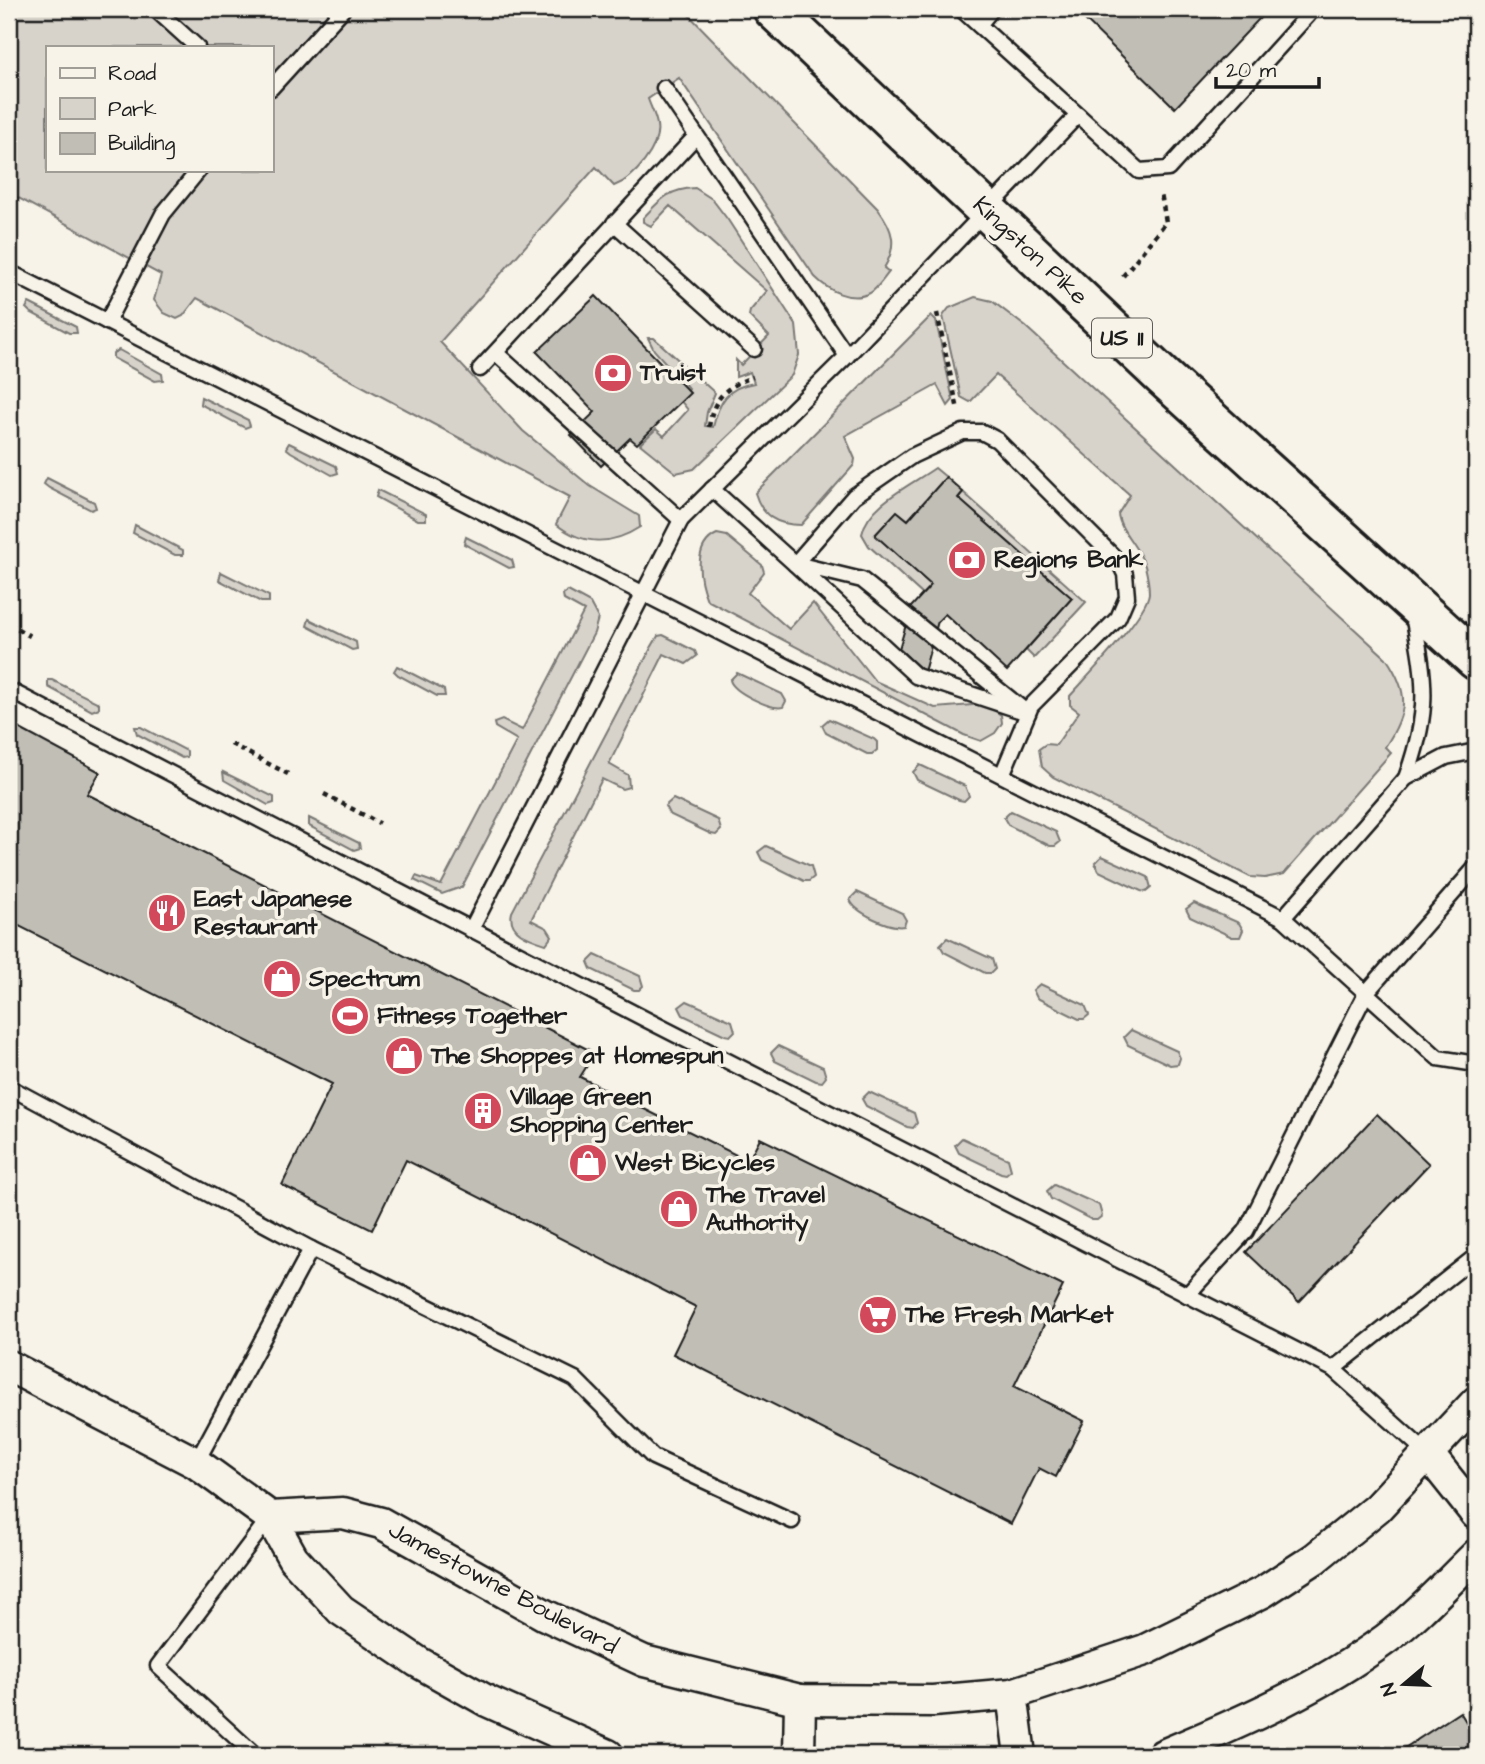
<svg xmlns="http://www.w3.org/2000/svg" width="1485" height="1764" font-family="'Architects Daughter',sans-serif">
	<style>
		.green { fill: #d7d3cb; stroke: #7a7874; stroke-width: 2; fill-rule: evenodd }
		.building { fill: #c0beb5; stroke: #1c1c1c; stroke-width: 2 }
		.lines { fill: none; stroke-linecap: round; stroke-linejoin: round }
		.service-casing { stroke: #1c1c1c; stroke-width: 19 }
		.minor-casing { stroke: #1c1c1c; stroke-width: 35 }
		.primary-casing { stroke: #1c1c1c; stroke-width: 44 }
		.path { stroke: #1c1c1c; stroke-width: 4.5; stroke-dasharray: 5 5; stroke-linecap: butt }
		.service { stroke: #f7f3e8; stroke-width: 14 }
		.minor { stroke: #f7f3e8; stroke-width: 30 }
		.primary { stroke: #f7f3e8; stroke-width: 38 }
		.labels { text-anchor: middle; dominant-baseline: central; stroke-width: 7; stroke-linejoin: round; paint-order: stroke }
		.shield { fill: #f7f3e8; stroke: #5e5c59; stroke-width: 2 }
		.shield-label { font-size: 23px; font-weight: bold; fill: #1c1c1c }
		.street-label { font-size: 24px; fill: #1c1c1c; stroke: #f7f3e8 }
		.poi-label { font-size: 24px; font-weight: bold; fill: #1c1c1c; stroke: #f7f3e8; text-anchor: start }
	</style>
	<rect width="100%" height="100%" fill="#f7f3e8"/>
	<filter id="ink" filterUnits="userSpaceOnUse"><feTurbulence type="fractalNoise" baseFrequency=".0143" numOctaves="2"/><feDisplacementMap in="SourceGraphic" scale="14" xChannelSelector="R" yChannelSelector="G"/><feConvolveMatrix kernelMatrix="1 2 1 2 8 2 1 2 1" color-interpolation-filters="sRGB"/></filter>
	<g filter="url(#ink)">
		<g class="green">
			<path d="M9,9h674l195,200c15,20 20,36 6,59l5,4c-5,6 -12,17 -19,21 -20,10 -42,-3 -55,-16l-136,-199 -31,21c3,9 8,17 9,26 4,22 -23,54 -43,61l-18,-19 -156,175 83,89 67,55 49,30 1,11c-29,19 -58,18 -84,-3l14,-27 -373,-199 -14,18 -6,3 -13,-6 -10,-13 7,-25 -152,-82zM47,47h224v123h-224z"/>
			<path d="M695,188l17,11 16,21 68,105 3,30 -7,20 -98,94 -18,4 -36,-29 16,-15 8,7 24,-26 -8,-10 9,-11 -35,-39 -6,-12h6l61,55 -8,19 -2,14 8,1c6,-25 14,-40 41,-44l-4,-11 -14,5v-17l5,5 28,-29 -20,-20 1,-5 17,-20 -97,-85 -19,20 -8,-4v-4c18,-19 26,-29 52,-30z"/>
			<path d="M975,297l17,4 34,26 360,331c24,35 22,54 -1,89l6,6 -107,121 -19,4 -15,-1 -197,-100 -11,-10 -3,-18 7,-5 10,1 23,-33 -9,-7v-9c17,-19 77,-81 79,-103 0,-8 -2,-19 -4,-27 -6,-19 -25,-34 -27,-52l12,-19 -134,-120 -26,27 -9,-5 -18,-81 6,-8z"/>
			<polygon points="29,303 76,327 77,333 69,333 30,312 26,308"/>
			<path d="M931,316l5,5 17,79 -5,6 -11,-21 -92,51 10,23 -1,6 -53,60c-25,0 -39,-9 -46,-32z"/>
			<polygon points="119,350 162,374 163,380 155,381 113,358 113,353"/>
			<polygon points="201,397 248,420 250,426 245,428 200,404"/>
			<polygon points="289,443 336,466 338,473 332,475 291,452 286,448"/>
			<path d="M935,468l11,9 -38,43 -11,-9 -22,24 56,50 -9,9 -53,-48 -7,-12c6,-30 49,-49 73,-66z"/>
			<polygon points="47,478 94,502 96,508 91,510 49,488 44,484"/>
			<polygon points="378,490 426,514 426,520 418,520 376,497"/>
			<polygon points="963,492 1086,602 1034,658 1026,650 1072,598 958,498"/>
			<polygon points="135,525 183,550 183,555 175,555 133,533"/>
			<path d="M717,534l10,2 35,29 2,7 -16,21 41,36 24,-26 62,78 60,27 50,-4 16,11 1,8 -7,10 -14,8 -17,-6 -257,-135c-8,-19 -15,-55 10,-66z"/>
			<polygon points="466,537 512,560 514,567 509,568 464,544"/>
			<polygon points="221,572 269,596 269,602 261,602 219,580"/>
			<polygon points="568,591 590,603 598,618 594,633 462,887 442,894 414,880 416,876 441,885 517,740 495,727 494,723 502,720 522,730 584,611 564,600 563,594"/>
			<polygon points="309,619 356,642 357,649 352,650 307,626"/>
			<path d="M663,635l32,16 2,5 -11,8 -22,-10 -55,110 19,11 1,12 -7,2 -20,-10 -71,141 16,8 5,8 -6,8c-16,-5 -39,-12 -34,-32l139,-264 7,-12z"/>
			<polygon points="397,666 444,690 445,696 437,696 398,675 394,671"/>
			<path d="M737,673l45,21 4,7 -3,6c-12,3 -50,-15 -53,-27z"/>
			<polygon points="48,680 52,680 99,703 99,708 92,711 48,687"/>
			<polygon points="829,719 874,739 877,742 877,750 872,754 867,754 826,733 822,725"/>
			<polygon points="135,727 141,727 187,751 187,757 182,758 137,734"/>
			<polygon points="920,765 965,786 969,796 964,801 959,800 917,780 913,772"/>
			<polygon points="223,772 274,797 274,803 268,805 224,780"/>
			<polygon points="673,799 718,820 721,830 716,835 711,834 669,814 665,806"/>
			<polygon points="1011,811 1056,832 1060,842 1055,846 1050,846 1008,825 1004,818"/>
			<polygon points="309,818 359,843 360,848 354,850 309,826"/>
			<polygon points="766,846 811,866 814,877 809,881 804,881 762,860 758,852"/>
			<polygon points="1102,856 1148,877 1151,888 1146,892 1141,891 1099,871 1095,863"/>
			<path d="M857,892l45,21 4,7 -2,6c-13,3 -51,-14 -54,-27z"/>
			<polygon points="1194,903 1239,923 1243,930 1240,937 1232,937 1190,917 1186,909"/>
			<polygon points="947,938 992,959 995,969 991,973 985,973 944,952 940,945"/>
			<polygon points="595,955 640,976 643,986 639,990 634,990 591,969 588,962"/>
			<polygon points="1040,984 1085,1005 1089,1015 1084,1019 1079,1019 1037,998 1033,990"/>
			<polygon points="687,1001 732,1021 735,1031 730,1036 725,1035 683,1015 679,1007"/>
			<polygon points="1131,1030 1177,1051 1180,1058 1178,1064 1170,1065 1128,1045 1124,1037"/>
			<polygon points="778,1046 823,1067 826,1077 822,1082 816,1081 775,1061 771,1053"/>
			<polygon points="869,1092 914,1113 917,1123 913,1128 907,1127 866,1106 862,1099"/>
			<polygon points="962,1138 1008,1159 1011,1170 1006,1174 1001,1173 959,1153 955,1145"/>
			<polygon points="1054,1185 1099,1205 1102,1216 1097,1220 1092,1220 1051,1199 1047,1191"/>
		</g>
		<g class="building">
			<polygon points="1074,9 1251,9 1260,18 1175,108"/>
			<polygon points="596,296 690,393 637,444 630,438 601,466 571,435 595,412 537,352"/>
			<polygon points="946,477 963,492 958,498 1072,598 1007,671 945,614 938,621 924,672 899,649 911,607 931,585 875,535 897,511 908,520"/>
			<polygon points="9,723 100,772 87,794 595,1053 580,1077 748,1161 760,1138 1063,1286 1014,1386 1084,1421 1056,1477 1039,1468 1011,1524 673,1354 696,1307 406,1160 372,1230 282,1185 332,1084 9,921"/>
			<polygon points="1377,1114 1429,1164 1299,1302 1246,1252"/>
			<polygon points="1460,1712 1476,1738 1476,1755 1394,1755"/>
		</g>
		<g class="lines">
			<defs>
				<g id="service">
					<polyline points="155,9 197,47"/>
					<polyline points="961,9 1078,115"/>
					<polyline points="979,25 992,9"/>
					<polyline points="271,88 343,9"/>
					<polyline points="664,88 847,356"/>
					<polyline points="614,223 754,349"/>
					<polyline points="9,272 1283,918 1366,993 1246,1231 1187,1295"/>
					<polyline points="107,322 163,214 199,170"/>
					<polyline points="496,353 681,520"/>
					<polyline points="480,369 696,136"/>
					<polyline points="712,489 795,564 854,496 912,456 963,432 982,432 997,440 1119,562 1125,574 1127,597 1118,618 1031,706 1002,775"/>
					<polyline points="795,564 916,676 1028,713"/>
					<polyline points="796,564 862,580 1020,707"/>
					<polyline points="9,690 647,1020 1333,1369 1429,1455"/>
					<path d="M1406,778c24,-67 20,-94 7,-163"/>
					<polyline points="1476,867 1366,993 1438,1058 1476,1064"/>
					<polyline points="1283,918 1406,778 1446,757 1476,751"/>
					<polyline points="471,930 681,520 847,356 1078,115 1139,171 1168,169 1308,15 1307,9"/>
					<polyline points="9,1087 311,1249 575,1379 653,1457 792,1521"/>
					<polyline points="1333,1369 1476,1256"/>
					<polyline points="196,1463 311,1249"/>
					<polyline points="255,1755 158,1666 270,1517"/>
				</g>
				<g id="minor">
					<polyline points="9,1366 196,1463 270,1517 293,1558 341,1610 418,1662 487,1701 608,1755"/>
					<polyline points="1429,1455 1476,1514"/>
					<polyline points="270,1517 343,1513 381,1523 545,1615 644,1661 800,1700 933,1701 1012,1694 1145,1650 1263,1592 1314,1559 1377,1508 1476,1402"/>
					<polyline points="1012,1694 1020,1755"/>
					<polyline points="799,1755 800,1700"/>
					<path d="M1163,1755c77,-32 155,-66 223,-116 32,-24 61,-56 90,-84"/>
				</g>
				<polyline id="primary" points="773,9 1163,377 1476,660"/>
			</defs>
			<use href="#service" class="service-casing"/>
			<use href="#minor" class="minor-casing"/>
			<use href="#primary" class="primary-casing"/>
			<g class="path">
				<polyline points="1123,276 1166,222 1161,194"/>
				<polyline points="937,313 958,410"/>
				<path d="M709,427c4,-29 17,-41 44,-50"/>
				<polyline points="9,624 30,636"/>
				<polyline points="231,744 288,774"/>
				<polyline points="324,794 379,823"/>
			</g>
			<use href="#service" class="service"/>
			<use href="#minor" class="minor"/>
			<use href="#primary" class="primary"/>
		</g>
	</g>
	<defs>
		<symbol id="bank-disc" viewBox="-11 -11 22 22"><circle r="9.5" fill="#d1495b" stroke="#f7f3e8"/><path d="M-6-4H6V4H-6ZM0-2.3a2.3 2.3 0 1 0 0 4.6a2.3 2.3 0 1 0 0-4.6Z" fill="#fff"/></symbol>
		<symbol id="restaurant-disc" viewBox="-11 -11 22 22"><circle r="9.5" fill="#d1495b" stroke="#f7f3e8"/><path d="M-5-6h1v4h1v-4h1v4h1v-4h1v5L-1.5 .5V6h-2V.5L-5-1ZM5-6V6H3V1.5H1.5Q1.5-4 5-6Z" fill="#fff"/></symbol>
		<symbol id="shop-disc" viewBox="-11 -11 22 22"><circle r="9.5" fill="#d1495b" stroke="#f7f3e8"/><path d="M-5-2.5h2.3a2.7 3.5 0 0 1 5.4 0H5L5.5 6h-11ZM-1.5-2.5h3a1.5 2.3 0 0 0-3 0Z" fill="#fff"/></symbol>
		<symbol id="stadium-disc" viewBox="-11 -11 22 22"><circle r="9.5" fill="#d1495b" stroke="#f7f3e8"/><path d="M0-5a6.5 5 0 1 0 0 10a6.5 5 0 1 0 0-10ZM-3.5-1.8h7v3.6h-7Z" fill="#fff"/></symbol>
		<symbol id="building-disc" viewBox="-11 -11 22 22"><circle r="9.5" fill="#d1495b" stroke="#f7f3e8"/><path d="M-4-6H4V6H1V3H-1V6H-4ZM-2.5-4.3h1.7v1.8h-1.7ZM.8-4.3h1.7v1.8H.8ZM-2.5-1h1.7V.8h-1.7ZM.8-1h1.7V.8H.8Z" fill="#fff"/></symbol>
		<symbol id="supermarket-disc" viewBox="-11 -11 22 22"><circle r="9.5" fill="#d1495b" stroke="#f7f3e8"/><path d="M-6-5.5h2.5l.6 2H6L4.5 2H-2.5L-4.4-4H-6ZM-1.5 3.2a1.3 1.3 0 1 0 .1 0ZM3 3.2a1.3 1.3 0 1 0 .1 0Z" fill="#fff"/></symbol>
	</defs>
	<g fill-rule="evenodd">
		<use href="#bank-disc" x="591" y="351" width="44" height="44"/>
		<use href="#bank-disc" x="945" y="538" width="44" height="44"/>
		<use href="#restaurant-disc" x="145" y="891" width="44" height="44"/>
		<use href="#shop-disc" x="260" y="957" width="44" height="44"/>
		<use href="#stadium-disc" x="328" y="994" width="44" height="44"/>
		<use href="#shop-disc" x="382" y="1034" width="44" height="44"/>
		<use href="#building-disc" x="461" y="1089" width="44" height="44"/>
		<use href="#shop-disc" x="566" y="1141" width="44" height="44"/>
		<use href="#shop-disc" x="657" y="1187" width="44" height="44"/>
		<use href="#supermarket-disc" x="856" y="1293" width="44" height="44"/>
	</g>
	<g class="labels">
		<rect class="shield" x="1092" y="318.5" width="60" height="39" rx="5"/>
		<g class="shield-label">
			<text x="1122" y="338">US 11</text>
		</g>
		<g class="street-label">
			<text transform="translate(1030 251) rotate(43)">Kingston Pike</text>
			<text transform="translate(503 1588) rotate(28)">Jamestowne Boulevard</text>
		</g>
		<g class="poi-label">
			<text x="640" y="373">Truist</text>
			<text x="994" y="560">Regions Bank</text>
			<text x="194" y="899">East Japanese<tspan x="194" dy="28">Restaurant</tspan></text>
			<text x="309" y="979">Spectrum</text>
			<text x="377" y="1016">Fitness Together</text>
			<text x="431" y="1056">The Shoppes at Homespun</text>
			<text x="510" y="1097">Village Green<tspan x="510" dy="28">Shopping Center</tspan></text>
			<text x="615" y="1163">West Bicycles</text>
			<text x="706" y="1195">The Travel<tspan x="706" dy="28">Authority</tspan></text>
			<text x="905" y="1315">The Fresh Market</text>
		</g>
	</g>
	<rect width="1485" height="1764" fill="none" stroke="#f7f3e8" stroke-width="35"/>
	<rect x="18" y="18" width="1450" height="1729" fill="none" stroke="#1c1c1c" stroke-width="2.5" filter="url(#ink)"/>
	<rect x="46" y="46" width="228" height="126" fill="#f7f3e8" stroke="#9f9d96" stroke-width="2"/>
	<rect x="60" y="68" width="35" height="10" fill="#f7f3e8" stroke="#9f9d96" stroke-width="2"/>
	<text x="108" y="80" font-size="21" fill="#1c1c1c">Road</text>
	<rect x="60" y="98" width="35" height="21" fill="#d7d3cb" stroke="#9f9d96" stroke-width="2"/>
	<text x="108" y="116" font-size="21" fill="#1c1c1c">Park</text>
	<rect x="60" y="133" width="35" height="21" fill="#c0beb5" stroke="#9f9d96" stroke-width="2"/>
	<text x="108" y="150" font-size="21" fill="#1c1c1c">Building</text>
	<g transform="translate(1404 1684) rotate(251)" stroke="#f7f3e8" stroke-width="5" paint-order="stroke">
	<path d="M0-5L12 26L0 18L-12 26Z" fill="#1c1c1c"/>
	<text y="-10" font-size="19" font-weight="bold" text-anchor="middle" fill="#1c1c1c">N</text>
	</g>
	<path d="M1216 77v10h103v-10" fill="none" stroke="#1c1c1c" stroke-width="3.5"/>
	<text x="1226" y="77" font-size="21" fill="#1c1c1c" stroke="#f7f3e8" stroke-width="5" paint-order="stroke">20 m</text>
</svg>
